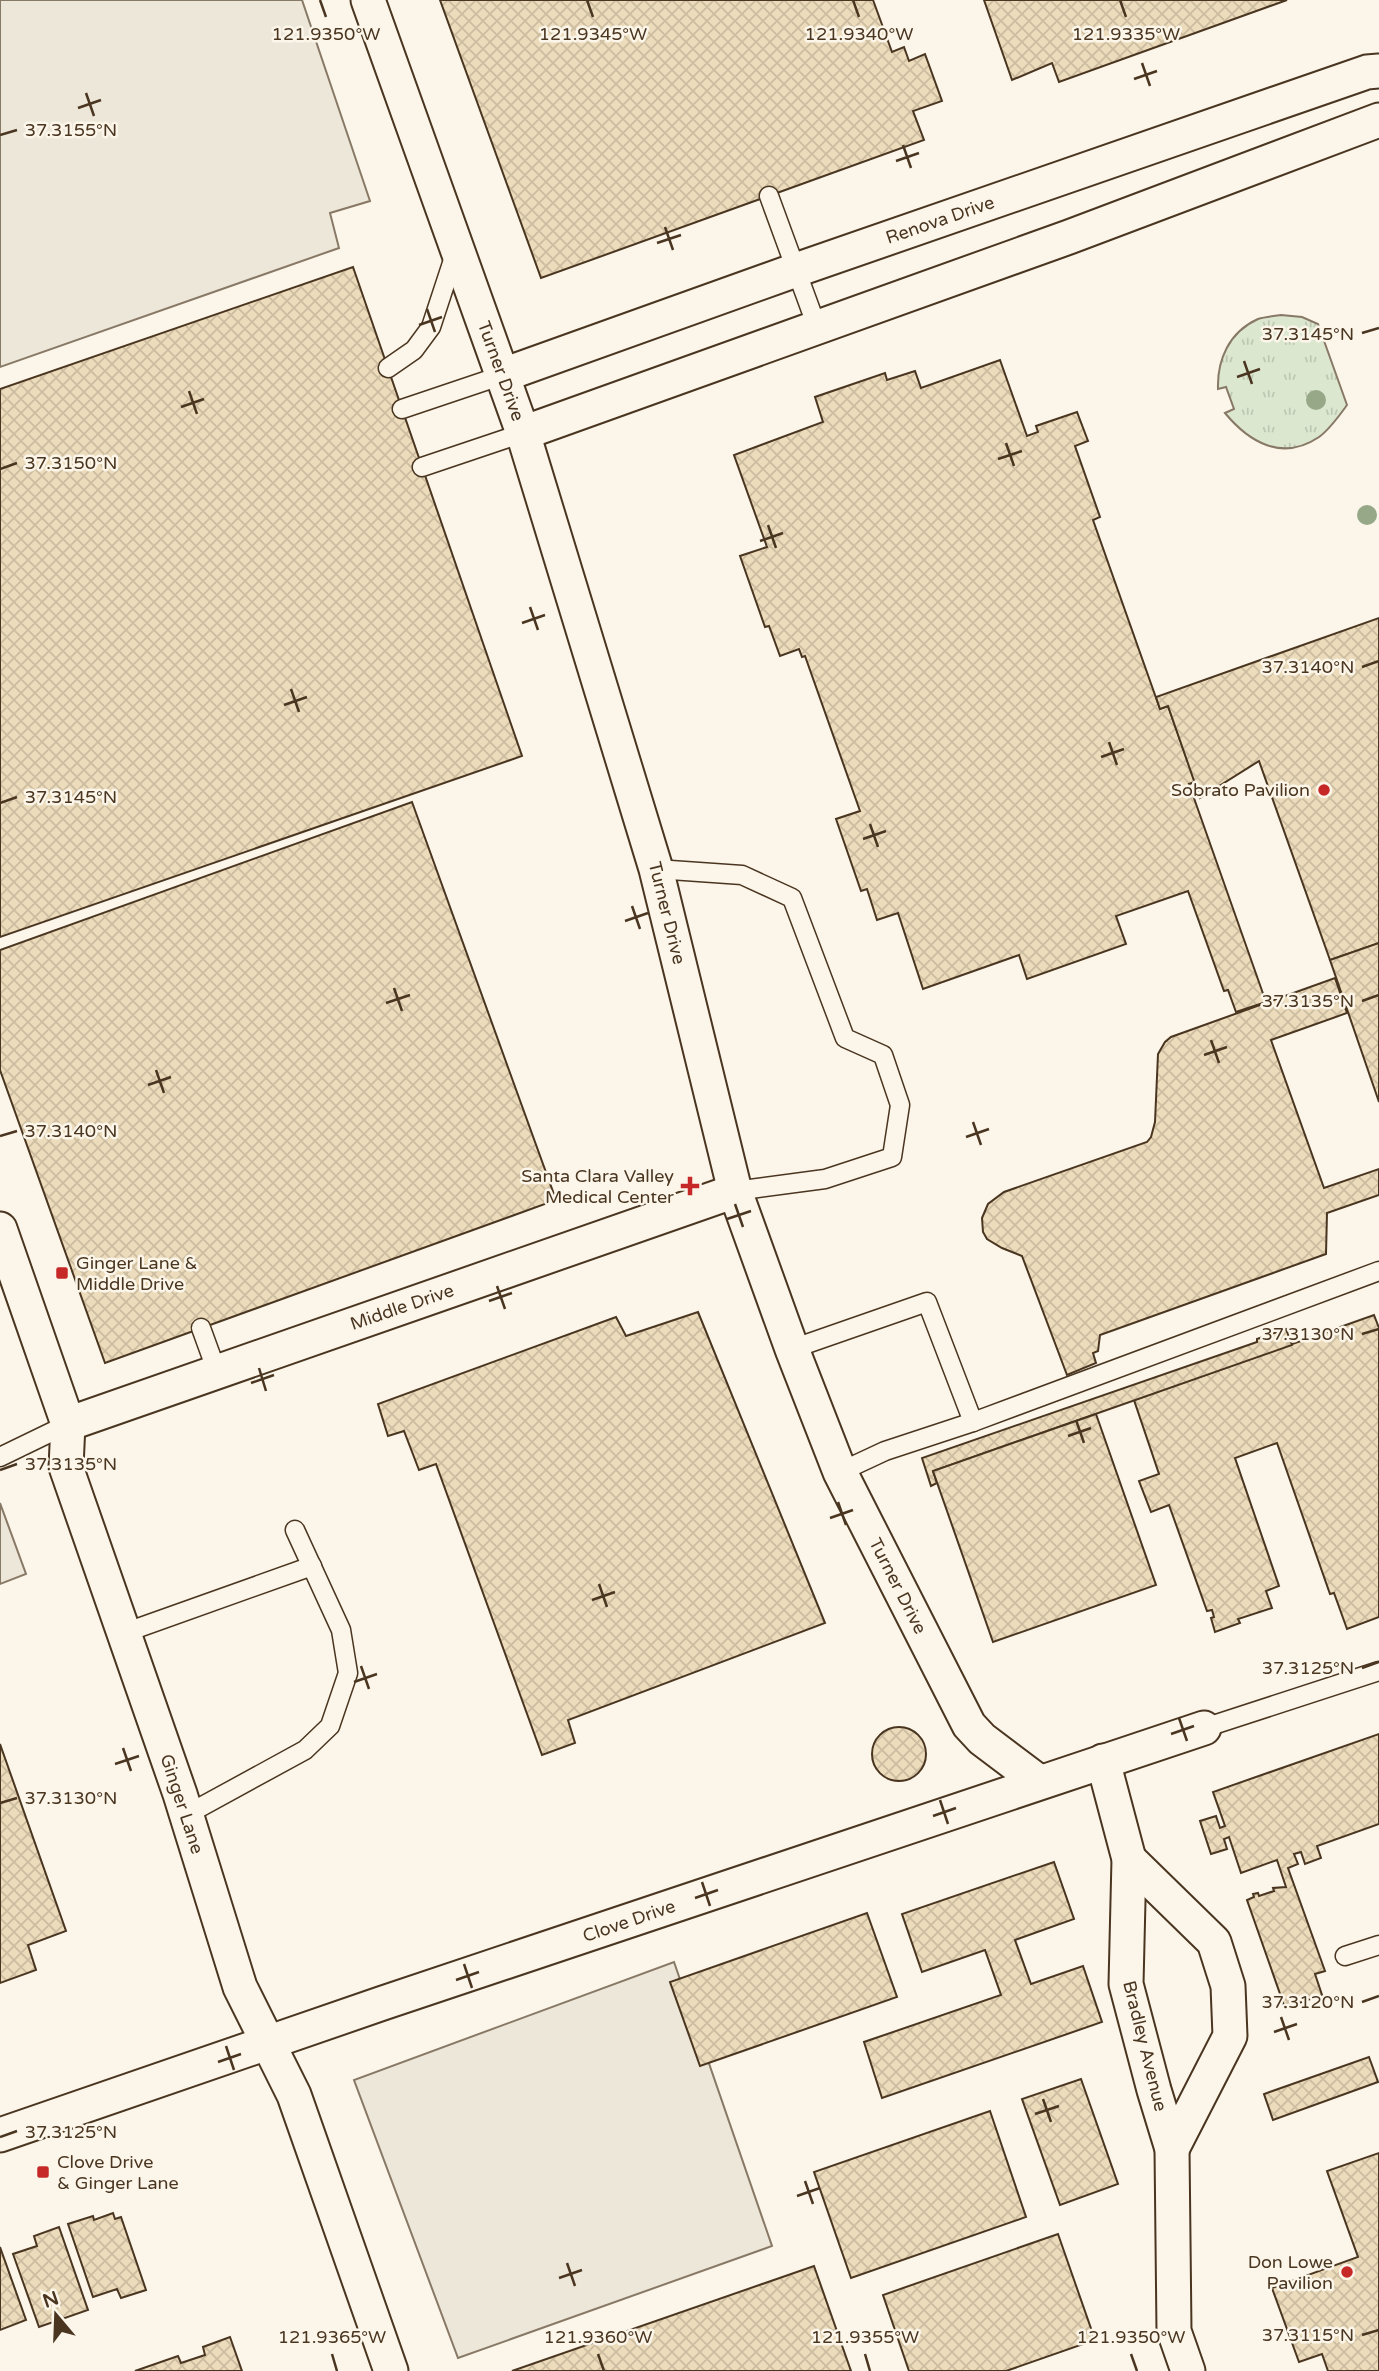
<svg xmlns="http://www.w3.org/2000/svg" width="1379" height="2371" font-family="'Varela Round',sans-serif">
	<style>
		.grass { fill: url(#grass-tufts); stroke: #887966; stroke-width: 2 }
		.parking { fill: #ede7d9; stroke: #887966; stroke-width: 2 }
		.building { fill: url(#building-cross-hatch); stroke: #4a3520; stroke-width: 2 }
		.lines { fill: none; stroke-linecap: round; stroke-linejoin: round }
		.service-casing { stroke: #4a3520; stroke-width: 21 }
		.minor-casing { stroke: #4a3520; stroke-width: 37 }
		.service { stroke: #fbf6e9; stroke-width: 18 }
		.minor { stroke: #fbf6e9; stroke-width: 33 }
		.tree { fill: #96a887 }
		.ticks { fill: none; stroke: #4a3520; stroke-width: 2.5 }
		.poi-dot { fill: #c62828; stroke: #fbf6e9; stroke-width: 2.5 }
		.labels { text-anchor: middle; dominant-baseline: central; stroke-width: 5; stroke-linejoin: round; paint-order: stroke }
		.street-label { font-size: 18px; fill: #4a3520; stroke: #fbf6e9 }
		.poi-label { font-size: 18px; fill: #4a3520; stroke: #fbf6e9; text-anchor: end }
		.ticks-label { font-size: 18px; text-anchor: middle; fill: #4a3520; stroke: #fbf6e9; stroke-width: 5; stroke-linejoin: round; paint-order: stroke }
	</style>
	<defs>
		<pattern id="grass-tufts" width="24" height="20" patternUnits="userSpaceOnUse" patternTransform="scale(1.75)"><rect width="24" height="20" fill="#dce7d0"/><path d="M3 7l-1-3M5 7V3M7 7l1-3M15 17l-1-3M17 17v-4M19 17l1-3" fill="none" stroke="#bec7b2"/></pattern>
		<pattern id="building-cross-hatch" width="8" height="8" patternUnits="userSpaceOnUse" patternTransform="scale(1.75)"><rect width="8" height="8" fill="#ecdcbc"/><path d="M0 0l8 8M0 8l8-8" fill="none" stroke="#ccbda1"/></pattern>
	</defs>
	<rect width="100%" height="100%" fill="#fbf6e9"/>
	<path class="grass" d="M1281,315l21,2 16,7 29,81c-8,11 -17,24 -28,32 -37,25 -70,5 -94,-24l9,-4 -8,-22 -8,2c-1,-29 11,-57 40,-70 7,-2 16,-3 23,-4z"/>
	<g class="parking">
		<polygon points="0,0 302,0 370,201 330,213 339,248 0,367"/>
		<polygon points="0,1503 26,1574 0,1584"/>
		<polygon points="674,1962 772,2246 458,2358 354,2080"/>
	</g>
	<g class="building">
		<polygon points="440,0 873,0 892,52 904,47 909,61 925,54 942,101 913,111 924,140 541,278"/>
		<polygon points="984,0 1287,0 1059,82 1052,63 1012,80"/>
		<polygon points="353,267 522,756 0,937 0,389"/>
		<polygon points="1000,360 1027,436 1038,432 1036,426 1077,412 1088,441 1075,446 1100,517 1093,520 1160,709 1168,706 1195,782 1189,784 1266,1002 1236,1012 1228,990 1224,991 1188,891 1116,916 1126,944 1027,979 1019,955 923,989 898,913 877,920 867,889 861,891 836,819 860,811 805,656 802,657 799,649 780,656 769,626 765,627 740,556 767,547 734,455 823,422 815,397 885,373 887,380 915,371 921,388"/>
		<polygon points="1379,618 1379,943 1330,960 1259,761 1200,798 1168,706 1160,709 1156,697"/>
		<polygon points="412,802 556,1200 105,1363 0,1070 0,950"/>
		<polygon points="1379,943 1379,1102 1330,960"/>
		<polygon points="1335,978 1347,1013 1271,1040 1324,1188 1379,1169 1379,1195 1327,1213 1326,1254 1100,1335 1098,1351 1093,1353 1096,1363 1067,1375 1022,1256 1002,1248 987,1239 983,1232 982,1218 988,1204 1004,1192 1147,1142 1151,1137 1155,1122 1158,1054 1165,1042 1171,1037"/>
		<polygon points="698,1312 825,1623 568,1720 575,1743 542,1755 436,1464 419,1470 404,1431 388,1436 378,1404 616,1317 626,1336"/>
		<polygon points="1374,1315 1379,1328 1379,1617 1347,1629 1334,1593 1330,1594 1277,1443 1235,1458 1279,1586 1266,1591 1272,1608 1238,1619 1240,1623 1215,1632 1211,1618 1214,1617 1212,1610 1207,1611 1169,1505 1151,1512 1139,1481 1159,1474 1134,1400"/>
		<polygon points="1286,1329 1292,1345 933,1471 937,1483 931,1486 922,1458 1257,1342 1257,1339"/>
		<polygon points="1096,1414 1156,1585 993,1642 933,1471"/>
		<circle cx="899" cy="1754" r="27"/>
		<polygon points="1379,1734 1379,1824 1317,1846 1321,1858 1305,1864 1301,1852 1294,1854 1298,1864 1288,1868 1325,1971 1315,1974 1322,1995 1285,2008 1247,1900 1254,1897 1253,1894 1258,1893 1259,1896 1274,1891 1273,1888 1286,1887 1277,1860 1241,1873 1229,1837 1224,1839 1227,1849 1211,1854 1200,1821 1216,1816 1220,1828 1225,1826 1213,1792"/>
		<polygon points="0,1744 66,1931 28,1945 36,1970 0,1983"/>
		<polygon points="1054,1862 1074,1919 1015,1940 1031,1984 1083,1966 1102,2022 882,2098 864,2042 1001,1995 985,1950 922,1972 902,1914"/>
		<polygon points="867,1913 897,1997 700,2066 670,1982"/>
		<polygon points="1369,2057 1378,2082 1273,2120 1264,2094"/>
		<polygon points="1081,2079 1118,2184 1060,2205 1022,2099"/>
		<polygon points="990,2111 1026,2217 851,2278 814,2172"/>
		<polygon points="1379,2153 1379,2371 1328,2371 1322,2354 1299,2362 1272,2288 1358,2257 1327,2171"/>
		<polygon points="113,2213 115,2219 121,2217 146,2290 121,2298 117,2289 93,2297 68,2224 93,2216 94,2220"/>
		<polygon points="59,2227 88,2310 39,2327 13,2254 37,2246 34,2236"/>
		<polygon points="1058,2234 1095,2340 1006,2371 909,2371 883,2295"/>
		<polygon points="0,2247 26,2320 0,2330"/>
		<polygon points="814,2266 851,2371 512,2371"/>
		<polygon points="230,2337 242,2371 135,2371 178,2356 181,2363 205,2355 203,2347"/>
	</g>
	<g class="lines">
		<defs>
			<g id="service">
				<polyline points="769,196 817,327"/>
				<polyline points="388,368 414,350 431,327 455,254"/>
				<polyline points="402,409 503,375"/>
				<polyline points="422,467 523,433"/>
				<polyline points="656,869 742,875 792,898 845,1038 883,1055 900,1105 892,1157 825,1179 735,1191"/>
				<polyline points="201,1328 217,1372"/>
				<polyline points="792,1349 927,1302 973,1422 885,1451 840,1472"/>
				<polyline points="973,1422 1379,1271"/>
				<polyline points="0,1457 68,1424"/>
				<polyline points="124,1633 312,1566"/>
				<polyline points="1204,1728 1379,1671"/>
				<polyline points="186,1815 305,1750 330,1726 348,1673 341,1630 295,1530"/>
				<polyline points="1345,1956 1379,1945"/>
			</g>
			<g id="minor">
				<polyline points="368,0 523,433 656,869 735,1191 792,1349 840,1472 969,1725 982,1739 1039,1782"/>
				<polyline points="503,375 796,270 1367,72 1379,71"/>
				<polyline points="523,433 1069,237 1379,120"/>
				<polyline points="0,1229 68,1424 66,1467 180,1794 240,1987 294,2095 391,2371"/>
				<polyline points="68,1424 735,1191"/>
				<polyline points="1103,1761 1129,1859 1126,1984 1154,2090 1172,2149 1174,2331 1188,2371"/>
				<polyline points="1129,1859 1214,1942 1228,1986 1230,2036 1172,2149"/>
				<polyline points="0,2135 383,2003 1204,1728"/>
			</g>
		</defs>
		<use href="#service" class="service-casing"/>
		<use href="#minor" class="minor-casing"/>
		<use href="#service" class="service"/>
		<use href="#minor" class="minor"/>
	</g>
	<g class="tree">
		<circle cx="1316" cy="400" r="10"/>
		<circle cx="1367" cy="515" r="10"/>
	</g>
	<path class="ticks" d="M320,0l6,17M587,0l6,17M853,0l6,17M1120,0l6,17M1142,63l8,23M1134,79l23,-8M86,93l8,23M78,108l23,-8M0,135l17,-5M903,145l8,23M896,161l23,-8M665,227l8,23M657,243l24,-8M427,309l8,23M419,325l23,-8M1362,333l17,-5M1244,361l8,23M1237,377l23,-8M189,391l8,23M181,407l23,-8M1006,443l8,23M998,459l24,-8M0,469l17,-6M768,525l8,23M760,541l23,-8M530,607l8,23M522,623l23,-8M1362,667l17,-6M291,689l8,23M284,705l23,-8M1109,742l8,23M1101,757l23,-8M0,803l17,-6M870,824l8,23M863,839l23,-8M632,906l8,23M625,921l23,-8M394,988l8,23M1362,1001l17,-6M386,1003l24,-8M1211,1040l8,23M1204,1055l23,-8M156,1070l8,23M148,1085l23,-8M973,1122l8,23M0,1136l17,-5M966,1137l23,-8M735,1204l8,23M727,1219l24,-8M497,1286l8,23M489,1301l23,-8M1362,1334l17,-5M259,1368l7,23M251,1383l23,-8M1076,1420l8,23M1068,1436l23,-8M0,1470l17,-6M838,1502l8,23M830,1518l23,-8M599,1584l8,23M592,1600l23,-8M361,1666l8,23M1362,1668l17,-6M354,1682l23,-8M1179,1718l8,23M1171,1734l23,-8M123,1748l8,23M115,1764l24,-8M940,1800l8,24M0,1803l17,-5M933,1816l23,-8M702,1882l8,24M695,1898l23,-8M464,1964l8,24M456,1980l23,-8M1362,2002l17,-6M1281,2017l8,23M1274,2032l23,-8M226,2046l8,24M218,2062l23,-8M1043,2099l8,23M1035,2114l24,-8M0,2137l17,-6M805,2181l8,23M797,2196l23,-8M567,2263l8,23M559,2278l23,-8M1362,2335l17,-5M332,2354l5,17M598,2354l6,17M865,2354l5,17M1131,2354l6,17"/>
	<g class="poi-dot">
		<circle cx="1324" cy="790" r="7"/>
		<path d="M686.5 1175.5h7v7h7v7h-7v7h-7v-7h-7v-7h7z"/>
		<rect x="55" y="1266" width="14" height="14" rx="3.5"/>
		<rect x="36" y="2165" width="14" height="14" rx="3.5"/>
		<circle cx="1347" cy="2272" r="7"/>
	</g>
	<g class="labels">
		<g class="street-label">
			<text transform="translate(940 220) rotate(-19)">Renova Drive</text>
			<text transform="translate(501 371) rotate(70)">Turner Drive</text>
			<text transform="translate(667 913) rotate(76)">Turner Drive</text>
			<text transform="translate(402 1307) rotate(-19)">Middle Drive</text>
			<text transform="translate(898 1586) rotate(63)">Turner Drive</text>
			<text transform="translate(182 1804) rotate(72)">Ginger Lane</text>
			<text transform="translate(629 1921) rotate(-19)">Clove Drive</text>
			<text transform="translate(1145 2046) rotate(76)">Bradley Avenue</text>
		</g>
		<g class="poi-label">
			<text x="1310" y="790">Sobrato Pavilion</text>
			<text x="674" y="1176">Santa Clara Valley<tspan x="674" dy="21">Medical Center</tspan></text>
			<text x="76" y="1263" text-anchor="start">Ginger Lane &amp;<tspan x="76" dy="21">Middle Drive</tspan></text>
			<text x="57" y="2162" text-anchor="start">Clove Drive<tspan x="57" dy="21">&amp; Ginger Lane</tspan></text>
			<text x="1333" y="2262">Don Lowe<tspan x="1333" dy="21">Pavilion</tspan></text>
		</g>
	</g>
	<g class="ticks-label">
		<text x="326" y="40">121.9350°W</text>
		<text x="593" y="40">121.9345°W</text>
		<text x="859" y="40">121.9340°W</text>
		<text x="1126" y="40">121.9335°W</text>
		<text x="71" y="136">37.3155°N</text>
		<text x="1308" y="340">37.3145°N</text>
		<text x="71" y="469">37.3150°N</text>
		<text x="1308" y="673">37.3140°N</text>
		<text x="71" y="803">37.3145°N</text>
		<text x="1308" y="1007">37.3135°N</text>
		<text x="71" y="1137">37.3140°N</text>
		<text x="1308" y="1340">37.3130°N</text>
		<text x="71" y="1470">37.3135°N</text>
		<text x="1308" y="1674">37.3125°N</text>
		<text x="71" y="1804">37.3130°N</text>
		<text x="1308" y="2008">37.3120°N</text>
		<text x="71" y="2138">37.3125°N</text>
		<text x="1308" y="2341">37.3115°N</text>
		<text x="332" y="2343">121.9365°W</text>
		<text x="598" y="2343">121.9360°W</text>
		<text x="865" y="2343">121.9355°W</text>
		<text x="1131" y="2343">121.9350°W</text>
	</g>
	<g transform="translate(56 2315) rotate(341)" stroke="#fbf6e9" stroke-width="5" paint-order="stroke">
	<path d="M0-5L12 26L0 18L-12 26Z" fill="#4a3520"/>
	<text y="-10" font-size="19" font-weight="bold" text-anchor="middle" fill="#4a3520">N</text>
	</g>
</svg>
